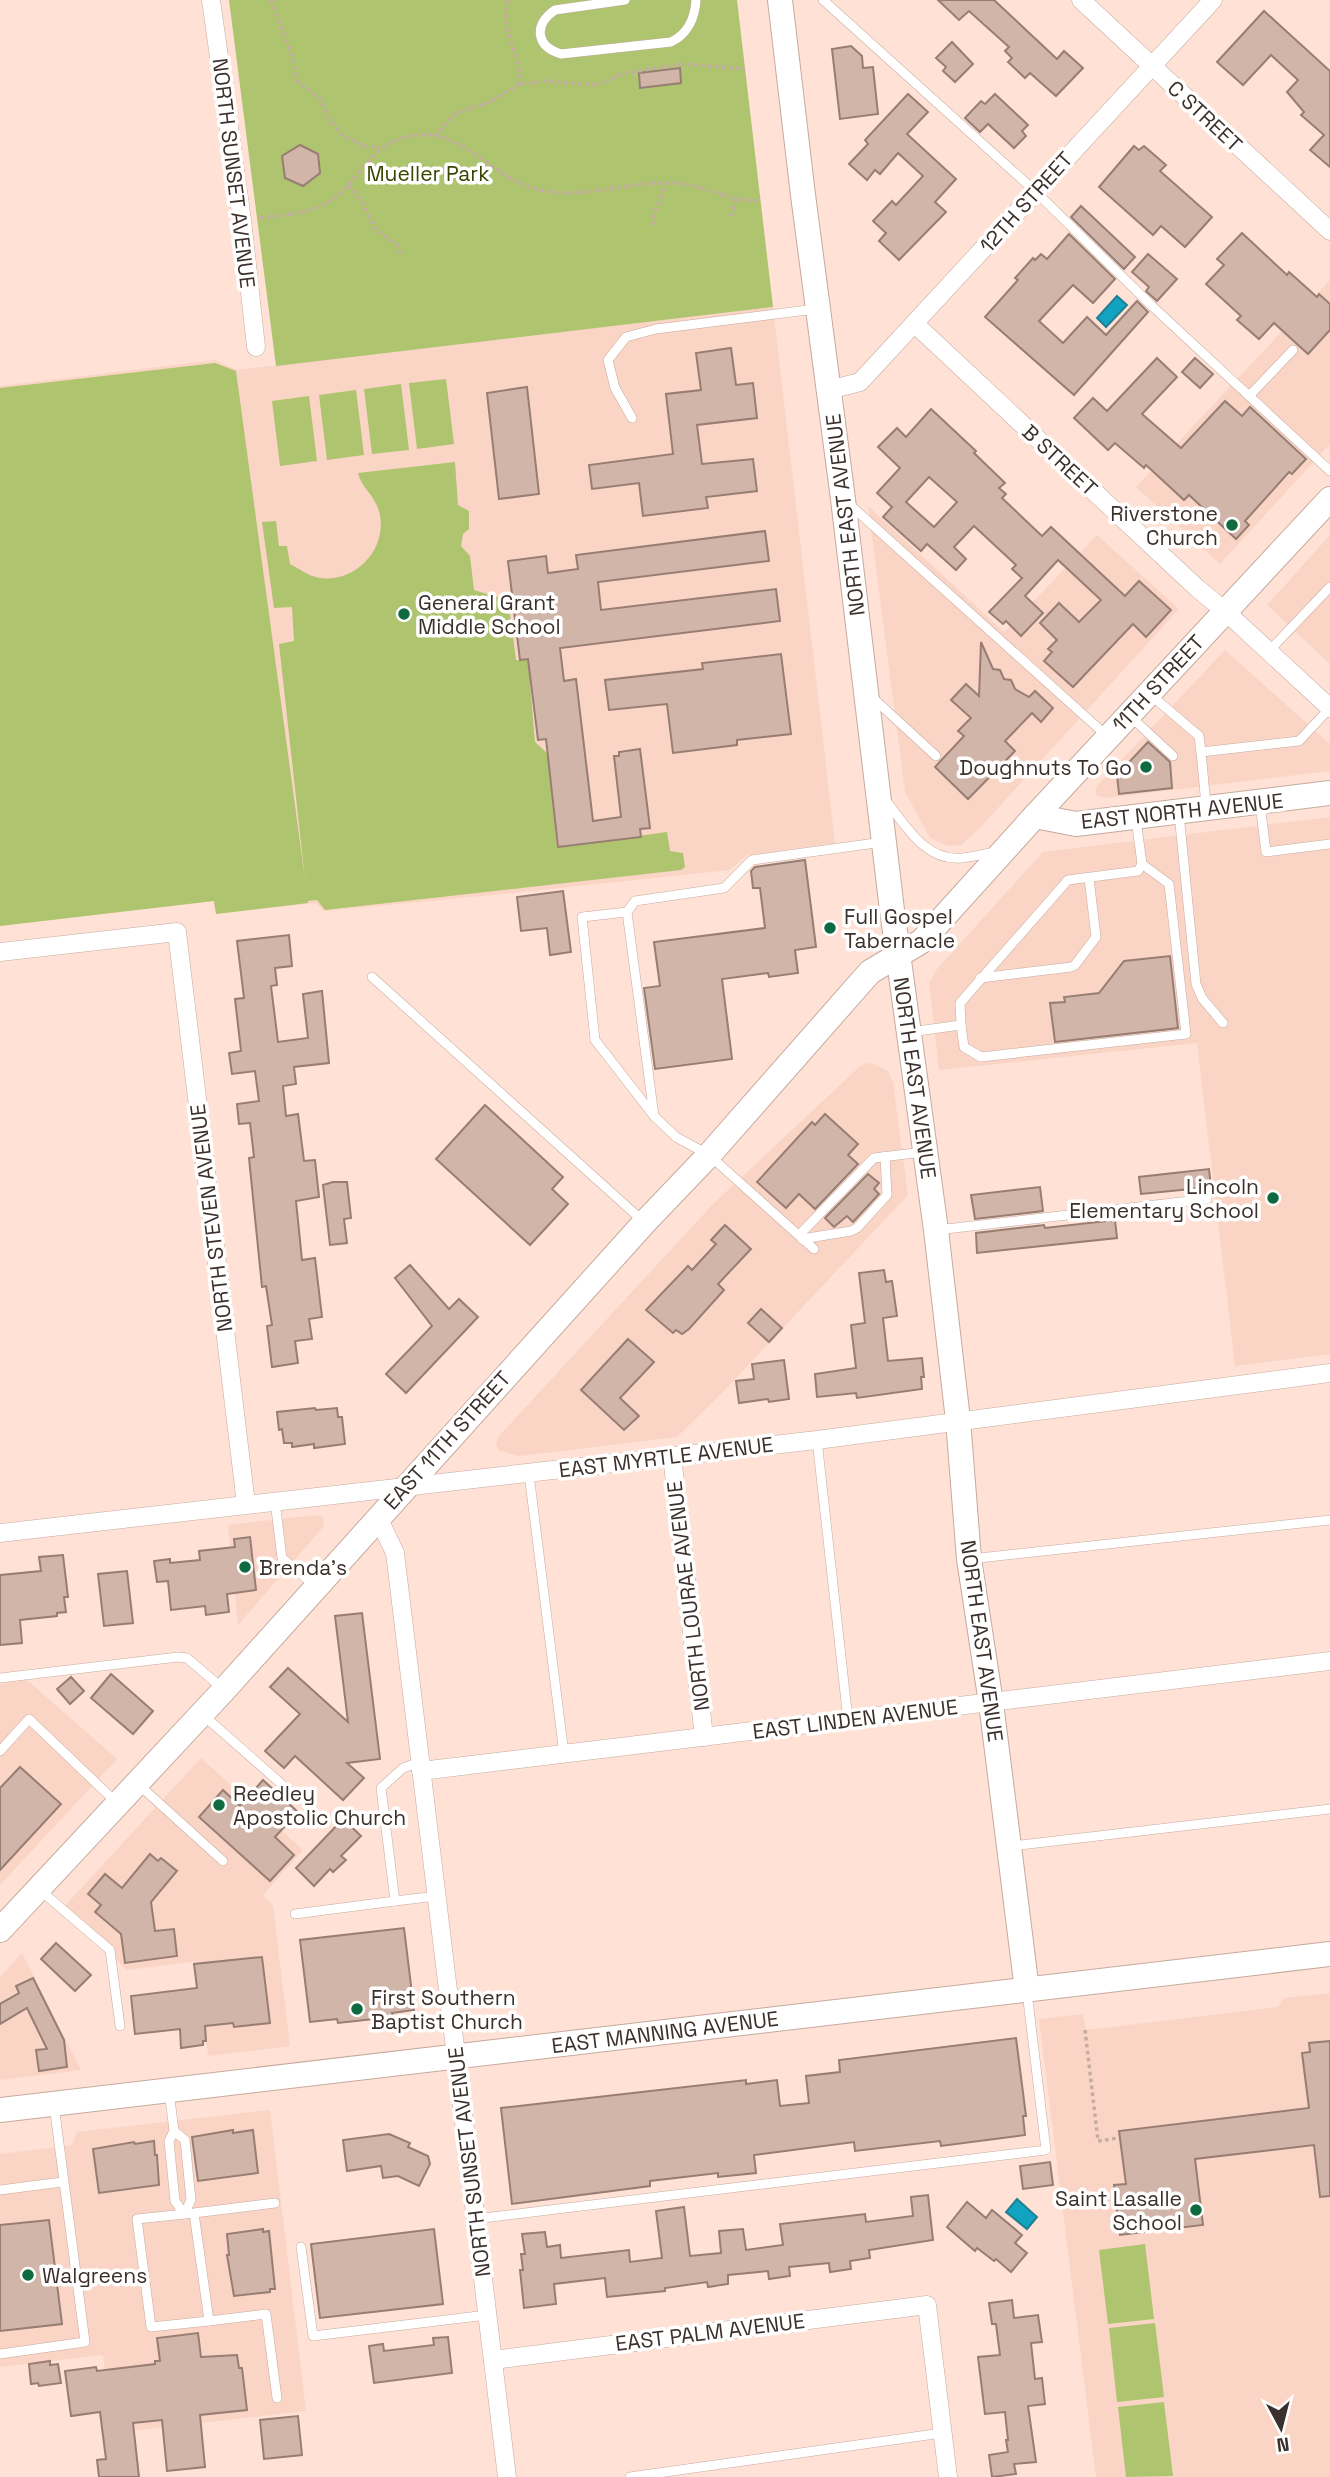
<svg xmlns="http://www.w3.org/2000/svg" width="1330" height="2477" font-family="'Space Grotesk',sans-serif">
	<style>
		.built { fill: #fad5c5 }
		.green { fill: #aec46e }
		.water { fill: #11a3c0; stroke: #1e8093; stroke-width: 2 }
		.building { fill: #d2b5a9; stroke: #977d72; stroke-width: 2; fill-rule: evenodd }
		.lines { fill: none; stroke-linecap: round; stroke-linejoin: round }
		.lane-casing { stroke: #c6aa9e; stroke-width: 10 }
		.street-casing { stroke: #c6aa9e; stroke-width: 19 }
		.secondary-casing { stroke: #c6aa9e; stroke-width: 26 }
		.path { stroke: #c4aca2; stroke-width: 3.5; stroke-dasharray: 3.5 3.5; stroke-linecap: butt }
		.lane { stroke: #fff; stroke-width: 9 }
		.street { stroke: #fff; stroke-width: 18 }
		.secondary { stroke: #fff; stroke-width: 24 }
		.poi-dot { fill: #0f6b3f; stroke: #fff; stroke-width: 2.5 }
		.labels { text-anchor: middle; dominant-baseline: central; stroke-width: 7; stroke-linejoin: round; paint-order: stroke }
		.street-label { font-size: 21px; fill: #3b302b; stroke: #fff }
		.park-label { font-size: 21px; fill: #384400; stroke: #fff }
		.poi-label { font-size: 21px; fill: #3b302b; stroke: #fff; text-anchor: start }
	</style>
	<rect width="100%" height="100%" fill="#ffe1d5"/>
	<g class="built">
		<polygon points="1330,280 1330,444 1220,564 1136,487"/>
		<polygon points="773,307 835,843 747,855 730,870 503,894 324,911 315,903 216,914 213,901 0,926 0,386 215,360 237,370"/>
		<polygon points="868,506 1004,632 1097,535 1179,609 977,831 961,845 948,846 930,838 905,792"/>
		<polygon points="1330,535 1330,664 1267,605"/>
		<polygon points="1225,650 1330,744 1330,771 1106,798 1097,796 1095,791 1098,785"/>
		<polygon points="1330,817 1330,1354 1235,1366 1197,1043 939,1070 929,983 937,969 1043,852"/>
		<polygon points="872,1063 888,1071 893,1083 908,1195 721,1394 677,1437 520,1456 499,1451 496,1444 498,1437 713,1204 858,1068 864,1064"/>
		<polygon points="315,1515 323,1517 324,1526 238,1625 228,1525"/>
		<polygon points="27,1680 117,1759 0,1885 0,1684"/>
		<polygon points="201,1758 303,1850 263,1895 273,1906 290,2046 208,2056 199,1961 127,1970 62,1909"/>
		<polygon points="22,1953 81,2070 0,2080 0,1977"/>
		<polygon points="1330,1993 1330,2477 1096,2477 1039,2019 1083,2014 1086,2030 1278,2007 1284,1998"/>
		<polygon points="270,2110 306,2411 113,2433 103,2355 0,2367 0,2154 72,2145 77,2132"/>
	</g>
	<g class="green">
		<polygon points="229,0 737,0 773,307 276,366"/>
		<path d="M215,363l21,8 69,508 -26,-235 15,-3 -2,-34 -18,1 -12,-86 14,-1 3,25h8l3,18c10,5 18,12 30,14 37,5 69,-31 59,-67 -4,-15 -18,-24 -21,-38l97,-11 3,43 11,6v18l-6,5 -2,12 9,10 4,34 34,10 8,60h17l4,22 -7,1 5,59 12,11h7l-6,8 9,86 110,-15 3,19 13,2 2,14 -4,3 -356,40 -8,-10 -9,1v2l-92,11 -2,-13 -214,25v-538z"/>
		<polygon points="446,379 454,444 417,449 409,383"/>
		<polygon points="401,384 409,450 372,454 364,389"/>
		<polygon points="356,390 364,455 327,460 319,395"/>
		<polygon points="309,396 317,461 280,466 272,401"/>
		<polygon points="1145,2244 1154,2319 1108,2324 1099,2250"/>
		<polygon points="1155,2323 1164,2397 1117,2402 1109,2328"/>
		<polygon points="1164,2402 1173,2476 1126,2477 1118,2407"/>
	</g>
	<g class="water">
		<polygon points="1117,296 1127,305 1106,327 1097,318"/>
		<polygon points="1017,2199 1037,2217 1027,2229 1006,2212"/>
	</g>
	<g class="building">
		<polygon points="938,0 994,0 1057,59 1064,51 1083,68 1056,96 1030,73 1025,78 1008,62 1012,58 1005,51 1009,47 969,11 959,20"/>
		<polygon points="1264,11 1330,71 1330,167 1310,150 1324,135 1301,115 1304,112 1287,92 1298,80 1271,55 1243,85 1217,62"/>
		<polygon points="952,42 973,64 955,82 943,71 946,67 936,58"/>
		<polygon points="851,46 862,56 863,68 873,67 878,114 840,119 832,49"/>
		<polygon points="680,68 681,83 640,88 639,73"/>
		<polygon points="908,94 928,112 907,134 956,179 935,202 946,212 899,260 879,241 886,233 873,221 892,201 896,205 923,176 898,153 880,174 875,170 867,180 849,164 868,144 865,140"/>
		<polygon points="995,94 1028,125 1022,131 1026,136 1014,148 988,124 980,132 965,118 981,101 985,104"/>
		<polygon points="300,145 318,154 320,173 303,186 285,178 282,156"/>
		<polygon points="1134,146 1139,150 1144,146 1166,165 1160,171 1212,217 1185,247 1161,226 1153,235 1099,187"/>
		<polygon points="1081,206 1135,257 1124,269 1071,217"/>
		<polygon points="1242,233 1287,275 1289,272 1317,297 1319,294 1330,304 1330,330 1308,354 1274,323 1259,339 1237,320 1241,316 1206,284 1224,265 1217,259"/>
		<polygon points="1069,234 1115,279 1093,303 1073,285 1039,321 1063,343 1087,317 1106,335 1137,301 1148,312 1074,395 985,317 1018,280 1015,278 1033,258 1035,260 1041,254 1047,259"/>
		<polygon points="1148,254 1177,279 1157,301 1146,291 1149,287 1132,272"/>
		<polygon points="731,348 736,385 753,383 757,418 697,425 702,464 753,459 757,491 706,497 708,508 643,516 639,483 592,489 589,465 673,454 666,394 701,390 696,353"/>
		<polygon points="1157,358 1177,377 1142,414 1181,448 1225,401 1242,416 1250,407 1306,459 1292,474 1289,472 1245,521 1249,525 1236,539 1189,495 1184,500 1146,465 1144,468 1115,443 1108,450 1074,418 1093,398 1107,411"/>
		<polygon points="1195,358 1213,374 1200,388 1182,372"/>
		<polygon points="527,387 539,494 499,499 487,393"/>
		<path d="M931,409l45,42 -2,2 31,30 -6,5 7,6 -4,4 40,38 9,-9 74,69 14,-15 32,29 -25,27 -13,-13 -60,63 -29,-26 8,-9 -4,-3 9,-9 -17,-17 19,-20 20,19 22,-22 -43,-40 -33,36 18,17 -22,23 -15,-15 -3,3 -14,-12 33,-34 -10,-9 4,-4 -42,-39 -20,21 12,12 -10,11 -29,-26 -6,7 -38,-34 9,-10 -15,-14 23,-25 -22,-21 19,-19 9,9zM929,477l28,25 -23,25 -28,-25z"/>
		<polygon points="765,531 769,561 598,582 601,610 776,589 780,621 560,648 564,681 576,679 593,821 621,817 614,756 619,756 619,752 640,749 650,828 640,829 641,837 558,847 546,739 538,740 528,659 520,660 508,561 546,556 548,573 578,569 576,555"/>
		<polygon points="981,642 993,669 1000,670 1004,679 1011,680 1015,689 1029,697 1035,691 1053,708 1041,722 1032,713 1005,741 1015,751 968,799 935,767 964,736 958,731 971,718 951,700 966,684 979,696"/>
		<polygon points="781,654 791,734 737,740 737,745 673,753 667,704 609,710 605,680 703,669 702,663"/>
		<polygon points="1148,742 1170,762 1172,788 1119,794 1117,775"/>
		<polygon points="805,860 816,947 795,950 798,973 769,977 768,973 722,979 732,1059 655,1069 644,988 660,986 654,942 765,928 760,888 753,888 751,871 755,867"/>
		<polygon points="563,891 571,952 550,955 547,928 521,931 517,897"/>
		<polygon points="289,935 292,966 275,968 277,985 271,986 278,1042 308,1038 303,994 322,991 329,1063 294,1067 296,1084 283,1086 286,1116 298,1114 304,1161 315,1160 319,1197 296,1201 302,1260 315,1258 322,1317 309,1319 312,1339 295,1341 298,1363 272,1367 267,1326 272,1325 266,1286 262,1287 249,1158 254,1157 250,1123 239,1124 237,1104 259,1101 255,1071 232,1074 229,1053 241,1051 235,999 244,998 237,941"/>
		<polygon points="1170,956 1178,1028 1055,1042 1050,1003 1065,1002 1064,997 1099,993 1124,961"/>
		<polygon points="485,1105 563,1177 552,1189 568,1204 530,1245 436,1159"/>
		<polygon points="825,1114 858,1144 848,1155 858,1164 815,1209 799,1194 786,1208 757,1182 812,1122 815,1125"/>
		<polygon points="1209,1169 1211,1187 1141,1194 1139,1177"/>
		<polygon points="868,1174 879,1183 874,1189 879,1194 853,1222 847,1216 834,1227 825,1218"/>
		<polygon points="333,1182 347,1182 351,1218 344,1219 347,1243 330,1245 323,1185"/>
		<polygon points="1040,1187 1043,1211 975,1219 971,1195"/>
		<polygon points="1115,1220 1117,1238 977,1253 976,1233 1044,1225 1045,1228"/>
		<polygon points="725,1225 751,1249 718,1284 724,1290 689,1329 682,1334 676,1330 673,1333 646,1310 688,1266 692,1270 716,1244 711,1240"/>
		<polygon points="410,1265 449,1309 459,1299 478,1317 406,1393 386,1374 432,1326 395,1278"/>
		<polygon points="884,1270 886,1282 892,1281 897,1316 883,1318 888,1361 922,1358 924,1377 921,1377 922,1389 857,1398 856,1393 817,1397 815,1374 856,1368 851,1325 865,1323 859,1273"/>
		<polygon points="761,1309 782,1328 769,1342 748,1323"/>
		<polygon points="628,1339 654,1362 620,1398 639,1416 624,1430 581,1390"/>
		<polygon points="784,1360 789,1399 769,1402 768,1399 739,1403 736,1381 754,1379 752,1364"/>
		<polygon points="315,1408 316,1410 337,1408 338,1417 342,1417 345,1444 314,1448 314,1444 292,1447 292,1443 284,1443 282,1429 279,1430 277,1412"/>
		<polygon points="250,1537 256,1590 227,1594 229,1612 206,1615 205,1606 171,1610 168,1581 157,1582 154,1561 170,1559 170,1563 200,1560 199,1551 235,1547 234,1539"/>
		<polygon points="63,1555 68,1597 64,1597 66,1612 57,1613 57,1616 20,1620 22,1643 0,1645 0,1575 41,1571 39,1557"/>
		<polygon points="127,1571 133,1623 104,1626 98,1574"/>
		<polygon points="362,1613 380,1759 347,1763 364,1778 343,1800 295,1756 284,1768 265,1751 300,1714 270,1687 288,1668 348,1722 335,1616"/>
		<polygon points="111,1674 153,1711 133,1734 91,1698"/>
		<polygon points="71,1677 84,1691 70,1704 57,1689"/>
		<polygon points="20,1767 61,1804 0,1870 0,1788"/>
		<polygon points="263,1780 298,1812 275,1837 294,1855 270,1881 199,1817 223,1790 240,1806"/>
		<polygon points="343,1819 361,1836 341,1856 346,1860 333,1872 330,1869 314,1886 296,1868"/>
		<polygon points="150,1854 158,1861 161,1858 177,1871 151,1902 155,1931 174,1929 177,1956 125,1963 121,1934 95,1912 101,1905 88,1894 105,1874 122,1888"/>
		<polygon points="404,1928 414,2010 392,2013 393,2017 338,2023 337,2019 310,2022 300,1940"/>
		<polygon points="56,1943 91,1975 75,1991 41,1959"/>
		<polygon points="262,1957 270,2023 234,2027 233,2023 205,2026 206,2041 203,2041 203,2045 181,2048 180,2029 135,2034 131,1996 197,1988 194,1964"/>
		<polygon points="33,1978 64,2040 67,2067 39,2071 36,2050 47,2049 27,2008 0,2024 0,2004 19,1993 16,1986"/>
		<polygon points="1016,2038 1026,2116 1023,2116 1025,2135 941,2146 940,2141 855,2151 854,2142 754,2155 756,2173 718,2177 718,2173 650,2181 650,2186 512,2204 501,2108 746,2080 746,2084 777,2080 780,2106 809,2103 806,2076 840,2072 839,2060"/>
		<polygon points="1330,2041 1330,2196 1320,2197 1314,2145 1195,2159 1203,2225 1120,2235 1114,2185 1126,2184 1119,2131 1309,2108 1302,2053 1310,2052 1309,2043"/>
		<polygon points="233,2130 233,2133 253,2130 258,2173 198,2181 192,2137"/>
		<polygon points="389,2134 410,2143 408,2147 428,2156 430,2164 419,2186 398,2176 383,2178 381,2166 347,2171 343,2140"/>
		<polygon points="154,2141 155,2155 157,2155 159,2185 99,2193 93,2149 134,2142 135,2144"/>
		<polygon points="1050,2162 1053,2185 1023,2189 1020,2166"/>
		<polygon points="928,2195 933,2240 869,2250 870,2258 850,2261 851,2269 830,2272 829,2263 789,2267 790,2276 769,2279 768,2271 728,2275 728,2284 708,2287 707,2282 665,2288 665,2291 607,2297 605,2278 554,2284 556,2304 524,2308 520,2270 523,2270 521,2254 525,2254 522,2234 545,2232 547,2247 560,2245 561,2258 629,2250 630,2262 662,2258 656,2211 684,2207 690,2256 721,2253 719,2231 743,2229 746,2250 783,2245 780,2224 865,2214 866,2222 913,2216 911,2197"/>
		<polygon points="967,2202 986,2218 992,2210 1022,2235 1015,2243 1027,2253 1011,2272 996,2259 994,2261 977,2248 975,2251 947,2227"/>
		<polygon points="49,2220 62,2324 0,2331 0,2225"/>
		<polygon points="263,2229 263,2232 269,2231 275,2289 270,2289 270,2292 234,2296 227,2255 229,2255 227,2234"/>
		<polygon points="434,2229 443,2304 320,2318 311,2244"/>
		<polygon points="1012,2300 1014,2318 1038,2315 1042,2342 1031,2343 1035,2379 1042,2378 1045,2404 1028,2406 1036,2462 1014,2464 1016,2474 992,2477 989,2455 1008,2452 1006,2440 1008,2440 1005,2412 985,2414 978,2357 1000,2355 996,2324 992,2324 989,2303"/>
		<polygon points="198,2333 201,2357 237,2355 239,2368 242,2368 247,2410 200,2415 205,2467 167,2471 162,2420 133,2423 139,2477 99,2477 97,2460 106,2459 100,2412 71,2416 65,2371 96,2367 97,2371 155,2364 155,2361 160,2361 157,2338"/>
		<polygon points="448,2337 452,2373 374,2383 369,2346 383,2344 384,2351 434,2345 433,2338"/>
		<polygon points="50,2361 50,2365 58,2364 61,2383 39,2386 38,2383 31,2384 29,2364"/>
		<polygon points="298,2416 302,2455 264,2459 260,2420"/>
	</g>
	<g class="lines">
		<defs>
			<g id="lane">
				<path d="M625,0l-70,10c-21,14 -20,36 6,44l110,-12c17,-8 24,-25 25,-42"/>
				<polyline points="823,0 1035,191 1152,306 1330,471"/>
				<polyline points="1250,395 1293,350"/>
				<polyline points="632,418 615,388 608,360 626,337 656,329 816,309"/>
				<polyline points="849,504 1107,736"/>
				<polyline points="1269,651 1330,587"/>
				<polyline points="1151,695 1199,736 1201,752"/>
				<polyline points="873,698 936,756"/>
				<polyline points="1131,717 1173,756"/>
				<path d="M887,802c19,24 39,60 75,56 11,-1 22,-4 33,-6"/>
				<polyline points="1260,804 1266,852 1330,844"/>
				<polyline points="1206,805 1201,752 1299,741 1330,708"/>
				<polyline points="1179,814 1196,984 1202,998 1223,1023"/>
				<polyline points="627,912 582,917 595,1040 654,1116 676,1137 709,1155 814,1249"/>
				<polyline points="372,977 644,1222"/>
				<polyline points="980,978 1071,967 1075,965 1096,937 1089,878"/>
				<polyline points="961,1025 964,1047 981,1057 1186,1034 1169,884 1142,864"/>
				<polyline points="910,1032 961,1025 960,1003 1068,880 1138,871 1142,864 1136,819"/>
				<polyline points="654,1116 627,912 635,901 724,888 752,860 883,842"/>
				<polyline points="937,1230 1207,1199"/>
				<polyline points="799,1235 874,1158 923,1152"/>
				<polyline points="802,1239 851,1231 857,1228 887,1195 885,1156"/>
				<polyline points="817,1440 848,1720"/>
				<polyline points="529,1474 564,1754"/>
				<polyline points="275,1501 282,1558 315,1586"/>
				<polyline points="970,1559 1330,1520"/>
				<polyline points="0,1678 178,1657 187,1658 222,1688"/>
				<polyline points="203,1715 294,1795"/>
				<polyline points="0,1751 29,1719 117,1803"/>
				<polyline points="420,1762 403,1768 381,1788 395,1901 437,1896"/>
				<polyline points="138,1784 223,1861"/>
				<polyline points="1012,1846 1330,1809"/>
				<polyline points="40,1890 110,1950 120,2026"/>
				<polyline points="295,1914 395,1901"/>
				<polyline points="169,2091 174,2131 169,2141 175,2201 184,2214 191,2200 185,2140 174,2131"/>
				<polyline points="0,2190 62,2182"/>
				<polyline points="194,2213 137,2219 151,2327 209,2321 194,2213 275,2203"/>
				<polyline points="475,2219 1046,2150 1027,1992"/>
				<polyline points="301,2247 313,2336 487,2315"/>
				<polyline points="209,2321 266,2314 277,2398"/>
				<polyline points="0,2354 85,2342 54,2105"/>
				<polyline points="630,2477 942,2433"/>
			</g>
			<g id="street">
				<polyline points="211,0 242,220 256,347"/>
				<polyline points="1081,0 1330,231"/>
				<polyline points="915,324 1197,588 1225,611 1330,708"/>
				<polyline points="829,390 860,382 1213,0"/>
				<polyline points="0,952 177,932 246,1504"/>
				<polyline points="672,1456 704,1737"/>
				<polyline points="378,1517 395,1553 507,2477"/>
				<polyline points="0,1533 817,1440 1330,1373"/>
				<polyline points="421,1771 1330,1661"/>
				<polyline points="493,2360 927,2305 948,2477"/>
			</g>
			<g id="secondary">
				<polyline points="780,0 803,195 843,499 892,910 936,1230 958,1420 969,1559 991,1703 1027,1990"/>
				<polyline points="1035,816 1076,824 1330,793"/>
				<polyline points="0,1930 224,1690 645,1222 709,1155 870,972 922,941 1035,816 1330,499"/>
				<polyline points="0,2110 1330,1954"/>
			</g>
		</defs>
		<use href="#lane" class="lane-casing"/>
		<use href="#street" class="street-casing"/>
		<use href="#secondary" class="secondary-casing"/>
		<g class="path">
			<polyline points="271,0 290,50 298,82 319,97 331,122 343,136 364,146 380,148"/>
			<path d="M508,0c-9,35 14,51 12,84"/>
			<polyline points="434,136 456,113 490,102 520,84 546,81 596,85 625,73 684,64 745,69"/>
			<polyline points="349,185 361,200 375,229 397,245 401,254"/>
			<polyline points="731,216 736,200"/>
			<path d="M260,218c24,-3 50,-4 71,-18 34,-23 39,-60 86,-65 47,-5 77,44 119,54 50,13 99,-12 148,-5 27,4 49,19 76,16"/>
			<path d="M653,225c-1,-16 11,-26 12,-42"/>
			<polyline points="1085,2030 1098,2141 1118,2138"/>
		</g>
		<use href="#lane" class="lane"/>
		<use href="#street" class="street"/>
		<use href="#secondary" class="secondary"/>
	</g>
	<g class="poi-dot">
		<circle cx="1232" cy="525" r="7"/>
		<circle cx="404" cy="614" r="7"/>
		<circle cx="1146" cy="767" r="7"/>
		<circle cx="830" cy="928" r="7"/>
		<circle cx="1273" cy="1198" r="7"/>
		<circle cx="245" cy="1567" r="7"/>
		<circle cx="219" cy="1805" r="7"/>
		<circle cx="357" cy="2009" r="7"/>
		<circle cx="1196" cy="2210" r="7"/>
		<circle cx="28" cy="2275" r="7"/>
	</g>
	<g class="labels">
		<g class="street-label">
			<text transform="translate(1205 116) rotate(43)">C STREET</text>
			<text transform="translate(234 173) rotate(83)">NORTH SUNSET AVENUE</text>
			<text transform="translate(1026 202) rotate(-48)">12TH STREET</text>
			<text transform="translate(1060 460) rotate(43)">B STREET</text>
			<text transform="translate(845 515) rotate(-97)">NORTH EAST AVENUE</text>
			<text transform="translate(1158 683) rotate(-47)">11TH STREET</text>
			<text transform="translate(1182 811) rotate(-6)">EAST NORTH AVENUE</text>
			<text transform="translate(915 1078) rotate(82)">NORTH EAST AVENUE</text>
			<text transform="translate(211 1218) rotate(-97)">NORTH STEVEN AVENUE</text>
			<text transform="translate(447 1440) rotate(-48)">EAST 11TH STREET</text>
			<text transform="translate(666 1457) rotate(-7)">EAST MYRTLE AVENUE</text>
			<text transform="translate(688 1596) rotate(-97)">NORTH LOURAE AVENUE</text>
			<text transform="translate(982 1641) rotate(82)">NORTH EAST AVENUE</text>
			<text transform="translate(855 1719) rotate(-7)">EAST LINDEN AVENUE</text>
			<text transform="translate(665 2032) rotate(-7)">EAST MANNING AVENUE</text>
			<text transform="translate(469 2162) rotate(-97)">NORTH SUNSET AVENUE</text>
			<text transform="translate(710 2332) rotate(-7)">EAST PALM AVENUE</text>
		</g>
		<g class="park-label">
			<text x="428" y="173">Mueller Park</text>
		</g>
		<g class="poi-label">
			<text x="1218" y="513" text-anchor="end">Riverstone<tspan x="1218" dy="24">Church</tspan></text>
			<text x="418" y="602">General Grant<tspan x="418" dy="24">Middle School</tspan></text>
			<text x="1132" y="767" text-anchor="end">Doughnuts To Go</text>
			<text x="844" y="916">Full Gospel<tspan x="844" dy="24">Tabernacle</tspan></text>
			<text x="1259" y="1186" text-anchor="end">Lincoln<tspan x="1259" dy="24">Elementary School</tspan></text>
			<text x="259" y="1567">Brenda's</text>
			<text x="233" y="1793">Reedley<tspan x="233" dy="24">Apostolic Church</tspan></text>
			<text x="371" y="1997">First Southern<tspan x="371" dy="24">Baptist Church</tspan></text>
			<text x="1182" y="2198" text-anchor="end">Saint Lasalle<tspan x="1182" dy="24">School</tspan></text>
			<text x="42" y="2275">Walgreens</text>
		</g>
	</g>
	<g transform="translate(1281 2428) rotate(173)" stroke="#ffffff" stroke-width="5" paint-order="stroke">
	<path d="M0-5L12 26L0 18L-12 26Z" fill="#3b302b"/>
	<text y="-10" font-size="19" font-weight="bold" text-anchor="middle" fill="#3b302b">N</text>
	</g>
</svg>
